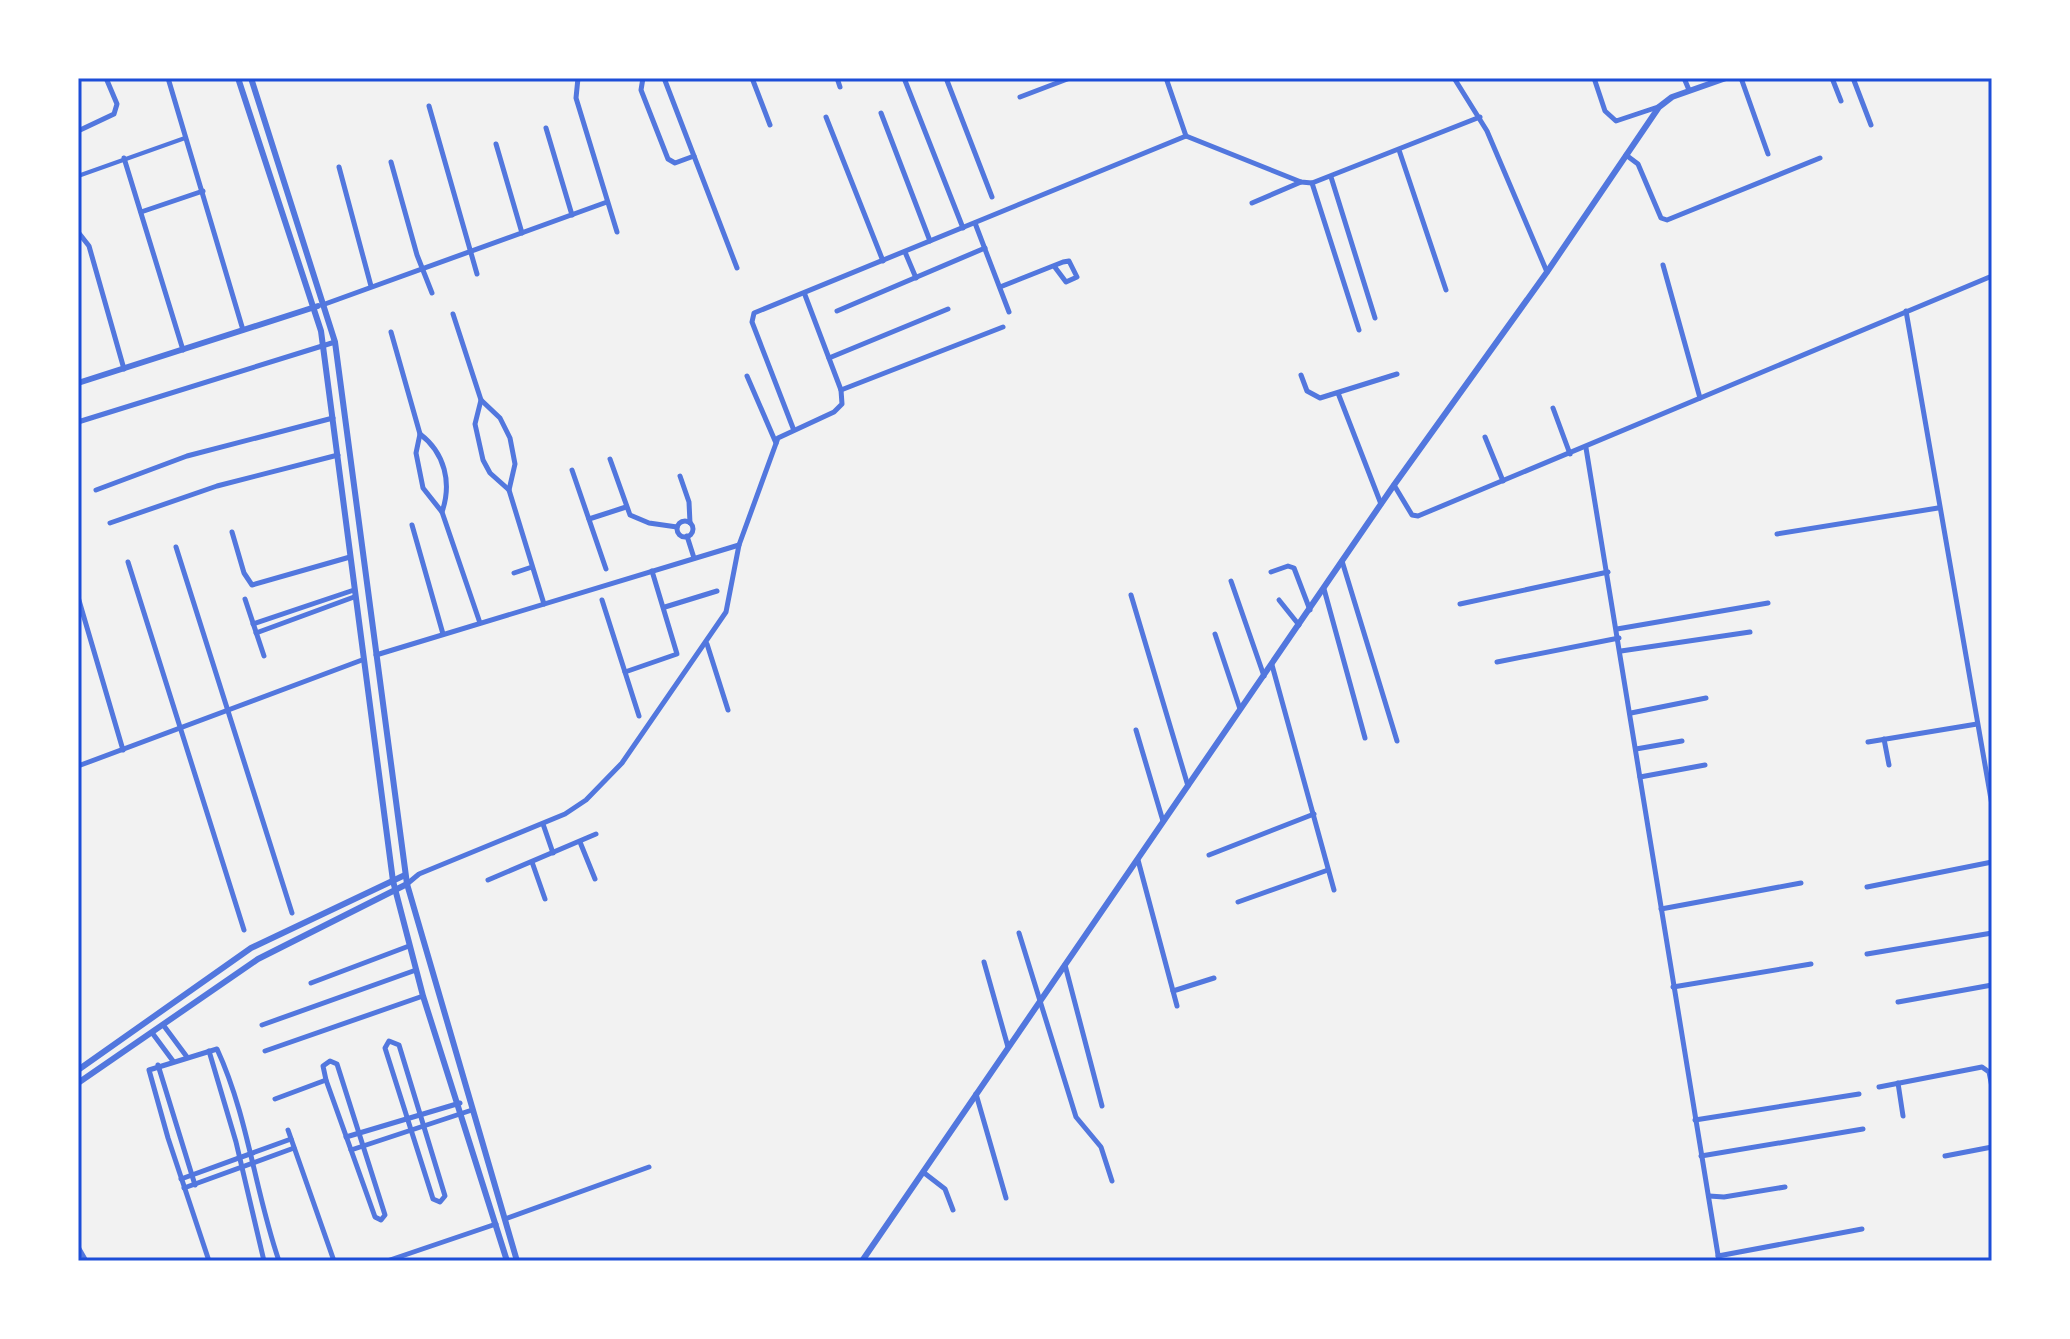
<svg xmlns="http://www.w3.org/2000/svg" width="2070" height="1339" font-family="Merriweather,serif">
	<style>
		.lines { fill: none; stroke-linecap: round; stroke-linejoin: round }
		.pedestrian { stroke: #5277de; stroke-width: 4 }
		.minor { stroke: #5277de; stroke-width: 5 }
		.tertiary { stroke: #5277de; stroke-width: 6 }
		.neatline { fill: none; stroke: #1d4ed8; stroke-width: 3 }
	</style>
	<rect width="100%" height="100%" fill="#f2f2f2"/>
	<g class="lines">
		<polyline class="pedestrian" points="78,176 185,138"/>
		<g class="minor">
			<polyline points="168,78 243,330"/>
			<polyline points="578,78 576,98 617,232"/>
			<polyline points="643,78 641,90 668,159 675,163 694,156"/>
			<polyline points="664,78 737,268"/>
			<polyline points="752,78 770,125"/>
			<polyline points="837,78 840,87"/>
			<polyline points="904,78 963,228"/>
			<polyline points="946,78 992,197"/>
			<polyline points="1166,78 1186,136"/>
			<polyline points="1454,78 1487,131 1547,272"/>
			<polyline points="1594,78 1605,111 1616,121 1658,107"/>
			<polyline points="1684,78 1689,90"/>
			<polyline points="1741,78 1768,154"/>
			<polyline points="1832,78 1841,101"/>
			<polyline points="1853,78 1871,125"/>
			<polyline points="1020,97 1070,78"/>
			<polyline points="429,106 477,274"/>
			<polyline points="881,113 930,241"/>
			<polyline points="826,117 883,261"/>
			<polyline points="546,128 572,215"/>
			<polyline points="78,131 114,114 117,104 106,78"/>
			<polyline points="1186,136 1301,182 1312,183 1480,117"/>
			<polyline points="496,144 522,233"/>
			<polyline points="1399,150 1446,290"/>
			<polyline points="1626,155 1638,164 1661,218 1667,220 1820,158"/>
			<polyline points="124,158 183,350"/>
			<polyline points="391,162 417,255 432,293"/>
			<polyline points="339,167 371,286"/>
			<polyline points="1331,177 1375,318"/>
			<polyline points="1312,183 1359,330"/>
			<polyline points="1252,203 1301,182"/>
			<polyline points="141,212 203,191"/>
			<polyline points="975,223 1009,312"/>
			<polyline points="78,232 89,246 124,369"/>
			<polyline points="905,252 916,278"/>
			<polyline points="1663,265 1700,398"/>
			<polyline points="1000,287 1063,262 1069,261 1077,277 1066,282 1054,266"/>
			<polyline points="325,304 607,202"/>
			<polyline points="837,311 985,248"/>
			<polyline points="1906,311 1992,805"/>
			<polyline points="453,314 481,400 500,418 510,438 515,464 509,490"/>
			<polyline points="391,332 420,434 416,453 423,488 442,512 480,623"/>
			<polyline points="829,358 948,309"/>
			<polyline points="1301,375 1307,391 1320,398 1397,374"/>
			<polyline points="747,376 776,443"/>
			<polyline points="841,390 1003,327"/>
			<polyline points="1338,393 1381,504"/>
			<polyline points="481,400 475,424 483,460 490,473 509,490 544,604"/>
			<polyline points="1553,408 1570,454"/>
			<polyline points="78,422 335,342"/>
			<polyline points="793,428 752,322 754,313 1186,136"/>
			<path d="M420,434c25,19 32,49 22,78"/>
			<polyline points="1485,437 1503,481"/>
			<polyline points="1586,448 1719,1261"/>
			<polyline points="610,459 630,515 649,523 677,527"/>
			<polyline points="572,470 606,569"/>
			<polyline points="680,476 689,502 690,523"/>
			<polyline points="1394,485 1412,515 1418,516 1992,276"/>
			<polyline points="96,490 187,456 333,418"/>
			<polyline points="589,519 626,507"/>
			<circle cx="685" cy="529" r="8"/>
			<polyline points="110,523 217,486 338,455"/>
			<polyline points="412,525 443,634"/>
			<polyline points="232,532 244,573 252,585 350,557"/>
			<polyline points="1777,534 1938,508"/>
			<polyline points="687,536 694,558"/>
			<polyline points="176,547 292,913"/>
			<polyline points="1342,561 1397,741"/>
			<polyline points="128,562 244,930"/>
			<polyline points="1271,572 1288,566 1294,568 1310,610"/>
			<polyline points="514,573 532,567"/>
			<polyline points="1231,581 1264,676"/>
			<polyline points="1324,589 1365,738"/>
			<polyline points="1131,595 1188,786"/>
			<polyline points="78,597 123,750"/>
			<polyline points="245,599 264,656"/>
			<polyline points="602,600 639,716"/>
			<polyline points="1279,600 1299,625"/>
			<polyline points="1460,604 1608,572"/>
			<polyline points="665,607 717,591"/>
			<polyline points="253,624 354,590"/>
			<polyline points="1617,629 1768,603"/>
			<polyline points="256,633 354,597"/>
			<polyline points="1215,634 1240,709"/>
			<polyline points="707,644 728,710"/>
			<polyline points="1621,651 1750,632"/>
			<polyline points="376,655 739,545"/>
			<polyline points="1497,662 1619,638"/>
			<polyline points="1272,665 1334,890"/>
			<polyline points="625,672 677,654 652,571"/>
			<polyline points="1631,713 1706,698"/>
			<polyline points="1136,730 1163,821"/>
			<polyline points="1884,739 1889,765"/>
			<polyline points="1868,742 1977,724"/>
			<polyline points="1636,749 1682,741"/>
			<polyline points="78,766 362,660"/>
			<polyline points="1640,777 1705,765"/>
			<polyline points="543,824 553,853"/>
			<polyline points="580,842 595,879"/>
			<polyline points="1209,855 1314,814"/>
			<polyline points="1138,860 1177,1006"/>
			<polyline points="532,862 545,899"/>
			<polyline points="488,880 596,834"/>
			<polyline points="407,884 419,874 565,814 586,800 622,763 726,612 739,545 778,438 834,412 842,404 841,390 805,295"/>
			<polyline points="1867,887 1992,862"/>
			<polyline points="1238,902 1328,870"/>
			<polyline points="1661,909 1801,883"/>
			<polyline points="1019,933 1076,1117 1101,1147 1112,1181"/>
			<polyline points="1867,954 1992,933"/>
			<polyline points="984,962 1008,1047"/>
			<polyline points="1065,965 1102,1106"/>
			<polyline points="311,983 409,946"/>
			<polyline points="1673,987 1811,964"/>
			<polyline points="1173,991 1214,978"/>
			<polyline points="1898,1002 1992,985"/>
			<polyline points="262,1025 416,970"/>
			<polyline points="164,1026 187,1057"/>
			<polyline points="153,1034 173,1061"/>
			<polygon points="389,1041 399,1045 445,1196 440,1202 433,1199 385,1048"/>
			<polyline points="209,1051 236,1142 264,1261"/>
			<polyline points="265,1051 423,996"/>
			<polygon points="330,1061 337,1064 385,1215 381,1220 375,1217 326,1080 323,1066"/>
			<polyline points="158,1065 195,1185"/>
			<polyline points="1898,1083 1903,1116"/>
			<polyline points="1879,1087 1982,1067 1989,1072 1992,1087"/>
			<polyline points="976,1094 1006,1198"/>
			<polyline points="275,1099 326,1080"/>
			<polyline points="1695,1120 1859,1094"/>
			<polyline points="288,1130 334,1261"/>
			<polyline points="346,1137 460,1103"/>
			<polyline points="351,1150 472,1110"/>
			<polyline points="1701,1156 1863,1129"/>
			<polyline points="1945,1156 1992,1147"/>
			<polyline points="923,1172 945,1189 953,1210"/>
			<polyline points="181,1179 291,1139"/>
			<polyline points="184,1188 294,1148"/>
			<polyline points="1709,1196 1724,1197 1785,1187"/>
			<polyline points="505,1219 649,1167"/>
			<polyline points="78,1247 86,1261"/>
			<polyline points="1718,1256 1862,1229"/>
			<path d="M209,1261l-41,-123 -19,-68 68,-21c31,67 38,143 62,212"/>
			<polyline points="387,1261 496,1224"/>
		</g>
		<g class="tertiary">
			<polyline points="238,78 321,331 393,881 423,996 507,1261"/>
			<polyline points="251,78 335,342 407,884 517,1261"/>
			<polyline points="78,383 318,306"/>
			<polyline points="78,1070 251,948 405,875"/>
			<polyline points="78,1083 258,959 407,884"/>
			<polyline points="862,1261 1394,485 1547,272 1659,107 1672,97 1726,78"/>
		</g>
	</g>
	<rect width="2070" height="1339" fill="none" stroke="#ffffff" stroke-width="160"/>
	<rect x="80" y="80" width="1910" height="1179" class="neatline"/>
</svg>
